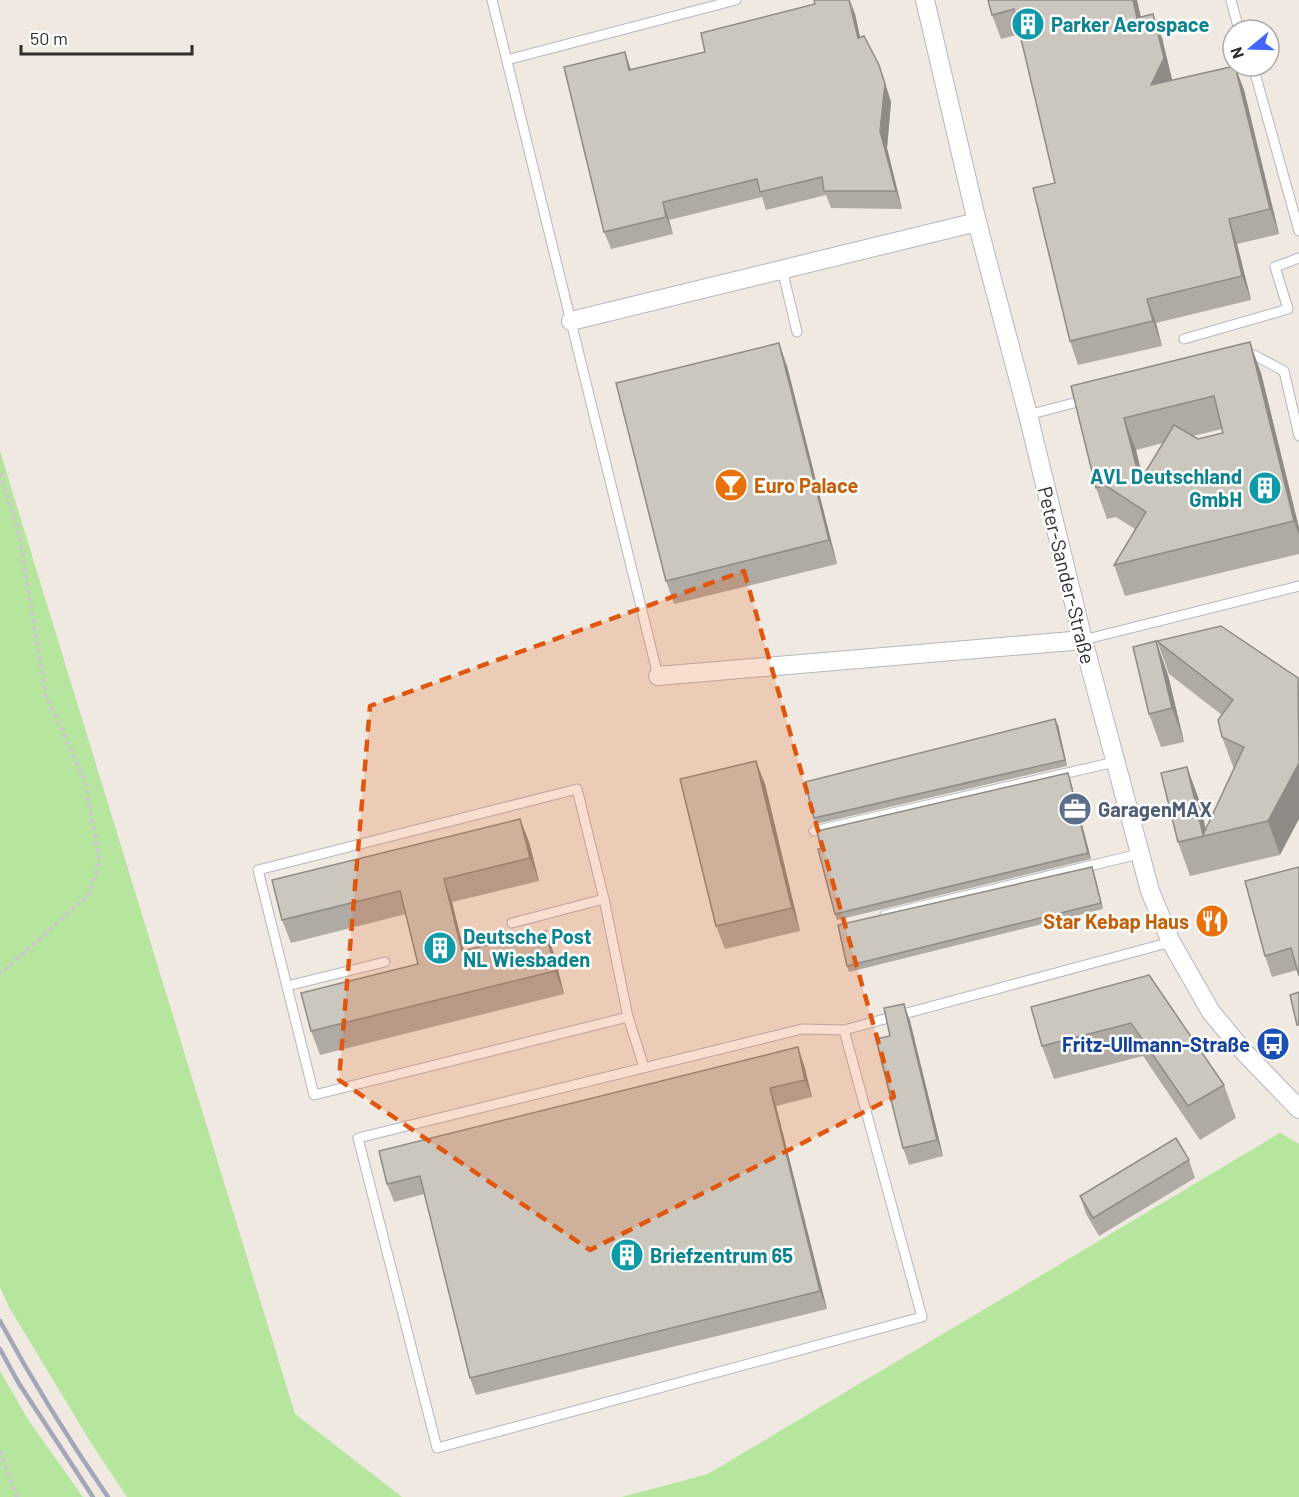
<svg xmlns="http://www.w3.org/2000/svg" width="1299" height="1497" font-family="Barlow,sans-serif">
	<style>
		.green { fill: #b6e59e }
		.lines { fill: none; stroke-linecap: round; stroke-linejoin: round }
		.lane-casing { stroke: #b4b7c1; stroke-width: 11 }
		.street-casing { stroke: #b4b7c1; stroke-width: 20 }
		.path { stroke: #c9c9c9; stroke-width: 4; stroke-dasharray: 4.5 3; stroke-linecap: butt }
		.lane { stroke: #fff; stroke-width: 9 }
		.street { stroke: #fff; stroke-width: 18 }
		.rail { stroke: #a3a6b8; stroke-width: 4.5 }
		.wall { fill: #afaba4; fill-rule: evenodd }
		.shaded-wall { fill: #8e8b86 }
		.building { fill: #cbc7bf; stroke: #8e8b86; stroke-width: 1.5; fill-rule: evenodd }
		.marked { fill: #df570e; fill-opacity: 0.2; stroke: #df570e; stroke-width: 4.5; stroke-dasharray: 12 8; stroke-linejoin: round }
		.labels { text-anchor: middle; dominant-baseline: central; stroke-width: 5; stroke-linejoin: round; paint-order: stroke }
		.culture-label { font-size: 20px; font-weight: bold; fill: #0d838f; stroke: #fff; text-anchor: start }
		.food-label { font-size: 20px; font-weight: bold; fill: #c56008; stroke: #fff; text-anchor: start }
		.street-label { font-size: 20px; fill: #2e2e2e; stroke: #fff }
		.service-label { font-size: 20px; font-weight: bold; fill: #4e5e75; stroke: #fff; text-anchor: start }
		.transit-label { font-size: 20px; font-weight: bold; fill: #164399; stroke: #fff; text-anchor: end }
	</style>
	<rect width="100%" height="100%" fill="#efe9e1"/>
	<g class="green">
		<polygon points="0,451 295,1414 402,1497 127,1497 91,1443 9,1307 0,1287"/>
		<polygon points="1280,1133 1299,1144 1299,1497 622,1497 708,1474"/>
		<polygon points="0,1371 29,1421 83,1497 0,1497"/>
	</g>
	<g class="lines">
		<defs>
			<g id="lane">
				<polyline points="492,0 658,676"/>
				<polyline points="1231,0 1239,30"/>
				<polyline points="507,60 736,0"/>
				<polyline points="1253,66 1299,231"/>
				<polyline points="782,269 797,332"/>
				<polyline points="1184,339 1288,309 1275,267 1299,258"/>
				<polyline points="1243,358 1254,355 1284,371 1299,436"/>
				<polyline points="1028,415 1085,400"/>
				<polyline points="1083,640 1299,586"/>
				<polyline points="814,831 1115,762"/>
				<polyline points="885,915 1139,854"/>
				<polyline points="512,923 604,899"/>
				<polyline points="287,986 385,962"/>
				<polyline points="628,1017 604,899 577,789 258,870 314,1095 628,1017 644,1067"/>
				<polyline points="844,1030 802,1029 358,1138 437,1448 922,1317 844,1030 1171,942"/>
			</g>
			<g id="street">
				<polyline points="925,0 977,222 1028,415 1083,640 1150,891 1171,942 1211,1012 1245,1053 1299,1109"/>
				<polyline points="571,321 977,222"/>
				<polyline points="658,676 1083,640"/>
			</g>
		</defs>
		<use href="#lane" class="lane-casing"/>
		<use href="#street" class="street-casing"/>
		<g class="path">
			<polyline points="0,473 18,530 46,695 85,781 100,862 88,896 0,974"/>
			<polyline points="0,1451 17,1497"/>
		</g>
		<use href="#lane" class="lane"/>
		<use href="#street" class="street"/>
		<g class="rail">
			<path d="M0,1321c33,61 69,119 108,176"/>
			<polyline points="0,1349 18,1382 93,1497"/>
		</g>
	</g>
	<g class="wall">
		<polygon points="988,0 1137,0 1141,17 1162,38 1172,81 1244,90 1279,234 1237,244 1251,300 1156,323 1162,346 1078,365 1070,341 1055,183 1020,34 1001,39 992,15"/>
		<polygon points="815,4 855,14 860,37 885,82 891,102 887,148 902,209 831,208 826,195 766,210 762,197 669,220 673,234 611,249 604,232 631,70 705,52"/>
		<polygon points="787,366 837,564 674,604 666,581"/>
		<path d="M1261,373l38,155v26l-174,42 -11,-31 21,-36 -19,-12 -9,2 -11,-31 -25,-102zM1222,429l1,4 -25,6 -5,-3zM1163,443l-20,34 -7,-27z"/>
		<polygon points="1221,626 1280,855 1190,876 1178,842 1187,767 1199,800 1206,829 1234,769 1222,737 1222,715 1169,674 1157,641"/>
		<polygon points="1156,641 1168,675 1184,742 1161,747 1149,714"/>
		<polygon points="1058,725 1067,766 816,824 814,818"/>
		<polygon points="1070,779 1091,859 837,920 835,914"/>
		<polygon points="765,784 800,931 725,949 716,926"/>
		<polygon points="520,819 529,842 539,881 452,902 464,951 546,931 554,954 564,994 320,1055 311,1031 418,964 406,914 291,943 282,920"/>
		<polygon points="1299,867 1297,970 1272,977 1265,956"/>
		<polygon points="1094,873 1103,909 849,972 847,966"/>
		<polygon points="1149,975 1224,1085 1236,1118 1200,1140 1143,1056 1054,1079 1042,1046"/>
		<polygon points="904,1004 910,1021 943,1156 909,1165 903,1148 890,1036"/>
		<polygon points="804,1065 812,1097 776,1106 827,1309 476,1395 470,1378 424,1194 394,1202 387,1184"/>
		<polygon points="1189,1160 1195,1178 1099,1236 1086,1214 1080,1196"/>
	</g>
	<g class="shaded-wall">
		<polygon points="850,0 855,14 864,55 858,38"/>
		<polygon points="1133,0 1137,0 1146,43 1137,18"/>
		<polygon points="1153,14 1162,38 1173,83 1151,85"/>
		<polygon points="625,52 631,70 629,70"/>
		<polygon points="879,65 891,102 887,148 902,209 896,191 880,131"/>
		<polygon points="1235,66 1244,90 1279,234 1270,209"/>
		<polygon points="663,202 669,220 673,234 666,217"/>
		<polygon points="1229,219 1237,244 1251,300 1242,276"/>
		<polygon points="1147,299 1156,323 1162,346 1153,321"/>
		<polygon points="1250,342 1261,373 1299,528 1299,536 1294,521"/>
		<polygon points="779,343 787,366 837,564 829,540"/>
		<polygon points="1124,418 1136,450 1151,513 1140,481"/>
		<polygon points="1156,641 1168,675 1184,742 1172,708"/>
		<polygon points="1055,719 1058,725 1067,766 1065,760"/>
		<polygon points="756,761 765,784 800,931 792,908"/>
		<polygon points="1299,763 1299,819 1280,855 1268,821"/>
		<polygon points="1187,767 1199,800 1207,835 1204,836"/>
		<polygon points="1068,773 1070,779 1091,859 1088,853"/>
		<polygon points="520,819 529,842 539,881 530,858"/>
		<polygon points="1092,867 1094,873 1103,909 1101,903"/>
		<polygon points="444,879 452,902 470,975 462,951"/>
		<polygon points="546,931 554,954 564,994 555,971"/>
		<polygon points="904,1004 910,1021 943,1156 937,1140"/>
		<polygon points="798,1047 804,1065 812,1097 805,1080"/>
		<polygon points="770,1088 776,1106 827,1309 820,1291"/>
	</g>
	<g class="building">
		<polygon points="814,0 849,0 858,38 864,36 879,65 885,84 880,131 896,191 824,191 822,177 760,192 757,179 663,202 666,217 604,232 564,67 625,52 629,70 705,52 701,33 815,4"/>
		<polygon points="988,0 1133,0 1137,18 1153,14 1164,58 1151,85 1235,66 1270,209 1229,219 1242,276 1147,299 1153,321 1070,341 1033,188 1055,183 1014,9 992,15"/>
		<path d="M1250,342l44,179 -180,44 32,-53 -41,-27 -9,3 -25,-102zM1214,396l9,37 -25,6 -24,-14 -34,56 -16,-63z"/>
		<polygon points="779,343 829,540 666,581 616,383"/>
		<polygon points="1221,626 1298,678 1299,763 1268,821 1178,842 1161,773 1187,767 1203,835 1244,747 1222,737 1218,720 1233,700 1157,641"/>
		<polygon points="1156,641 1172,708 1149,714 1133,647"/>
		<polygon points="1055,719 1065,760 814,818 805,782"/>
		<polygon points="756,761 792,908 716,926 680,779"/>
		<polygon points="1068,773 1088,853 835,914 818,849 821,849 817,831"/>
		<polygon points="520,819 530,858 444,879 462,951 546,931 555,971 311,1031 301,993 418,964 400,891 282,920 272,880"/>
		<polygon points="1092,867 1101,903 847,966 838,925"/>
		<polygon points="1299,867 1299,976 1291,948 1265,956 1245,881"/>
		<polygon points="1149,975 1224,1085 1188,1106 1131,1023 1042,1046 1031,1007"/>
		<polygon points="1299,992 1299,1025 1297,1025 1290,995"/>
		<polygon points="904,1004 937,1140 903,1148 876,1039 890,1036 884,1008"/>
		<polygon points="798,1047 805,1080 770,1088 820,1291 470,1378 420,1176 387,1184 379,1151"/>
		<polygon points="1176,1138 1189,1160 1093,1218 1080,1196"/>
	</g>
	<path class="marked" d="M744,571l150,526 -304,153 -251,-170 31,-374z"/>
	<defs>
		<symbol id="building-disc" viewBox="-11 -11 22 22"><circle r="9.5" fill="#0f9aa8" stroke="#fff"/><path d="M-4-6H4V6H1V3H-1V6H-4ZM-2.5-4.3h1.7v1.8h-1.7ZM.8-4.3h1.7v1.8H.8ZM-2.5-1h1.7V.8h-1.7ZM.8-1h1.7V.8H.8Z" fill="#fff"/></symbol>
		<symbol id="bar-disc" viewBox="-11 -11 22 22"><circle r="9.5" fill="#e8710a" stroke="#fff"/><path d="M-6-5H6L.8 .8V4.5H3.5V6h-7V4.5H-.8V.8Z" fill="#fff"/></symbol>
		<symbol id="office-disc" viewBox="-11 -11 22 22"><circle r="9.5" fill="#5c6f8a" stroke="#fff"/><path d="M-6-3h4V-5.5h4V-3h4V5H-6ZM-1-4.5V-3h2v-1.5ZM-6 0V1H6V0Z" fill="#fff"/></symbol>
		<symbol id="restaurant-disc" viewBox="-11 -11 22 22"><circle r="9.5" fill="#e8710a" stroke="#fff"/><path d="M-5-6h1v4h1v-4h1v4h1v-4h1v5L-1.5 .5V6h-2V.5L-5-1ZM5-6V6H3V1.5H1.5Q1.5-4 5-6Z" fill="#fff"/></symbol>
		<symbol id="bus-disc" viewBox="-11 -11 22 22"><circle r="9.5" fill="#1a4fb4" stroke="#fff"/><path d="M-5-6H5V4H4V6H2V4H-2V6H-4V4H-5ZM-3.5-4V0h7V-4ZM-3.5 1.2v1.5H-2V1.2ZM2 1.2v1.5H3.5V1.2Z" fill="#fff"/></symbol>
	</defs>
	<g fill-rule="evenodd">
		<use href="#building-disc" x="1009" y="5" width="38" height="38"/>
		<use href="#bar-disc" x="712" y="466" width="38" height="38"/>
		<use href="#building-disc" x="1246" y="469" width="38" height="38"/>
		<use href="#office-disc" x="1056" y="790" width="38" height="38"/>
		<use href="#restaurant-disc" x="1193" y="902" width="38" height="38"/>
		<use href="#building-disc" x="421" y="929" width="38" height="38"/>
		<use href="#bus-disc" x="1254" y="1025" width="38" height="38"/>
		<use href="#building-disc" x="608" y="1236" width="38" height="38"/>
	</g>
	<g class="labels">
		<g class="culture-label">
			<text x="1051" y="24">Parker Aerospace</text>
			<text x="1242" y="476" text-anchor="end">AVL Deutschland<tspan x="1242" dy="23">GmbH</tspan></text>
			<text x="463" y="936">Deutsche Post<tspan x="463" dy="23">NL Wiesbaden</tspan></text>
			<text x="650" y="1255">Briefzentrum 65</text>
		</g>
		<g class="food-label">
			<text x="754" y="485">Euro Palace</text>
			<text x="1189" y="921" text-anchor="end">Star Kebap Haus</text>
		</g>
		<g class="street-label">
			<text transform="translate(1067 575) rotate(76)">Peter-Sander-Straße</text>
		</g>
		<g class="service-label">
			<text x="1098" y="809">GaragenMAX</text>
		</g>
		<g class="transit-label">
			<text x="1250" y="1044">Fritz-Ullmann-Straße</text>
		</g>
	</g>
	<g transform="translate(1251 48) rotate(251)"><circle r="28" fill="#ffffff" stroke="#ababab" stroke-width="1.5"/>
	<path d="M0-4.5L10 22L0 15L-10 22Z" fill="#4264fb"/>
	<text y="-9" font-size="16" font-weight="bold" text-anchor="middle" fill="#2e2e2e">N</text>
	</g>
	<path d="M21 45v9h171v-9" fill="none" stroke="#2e2e2e" stroke-width="3"/>
	<text x="30" y="45" font-size="18" fill="#2e2e2e" stroke="#ffffff" stroke-width="4.5" paint-order="stroke">50 m</text>
</svg>
